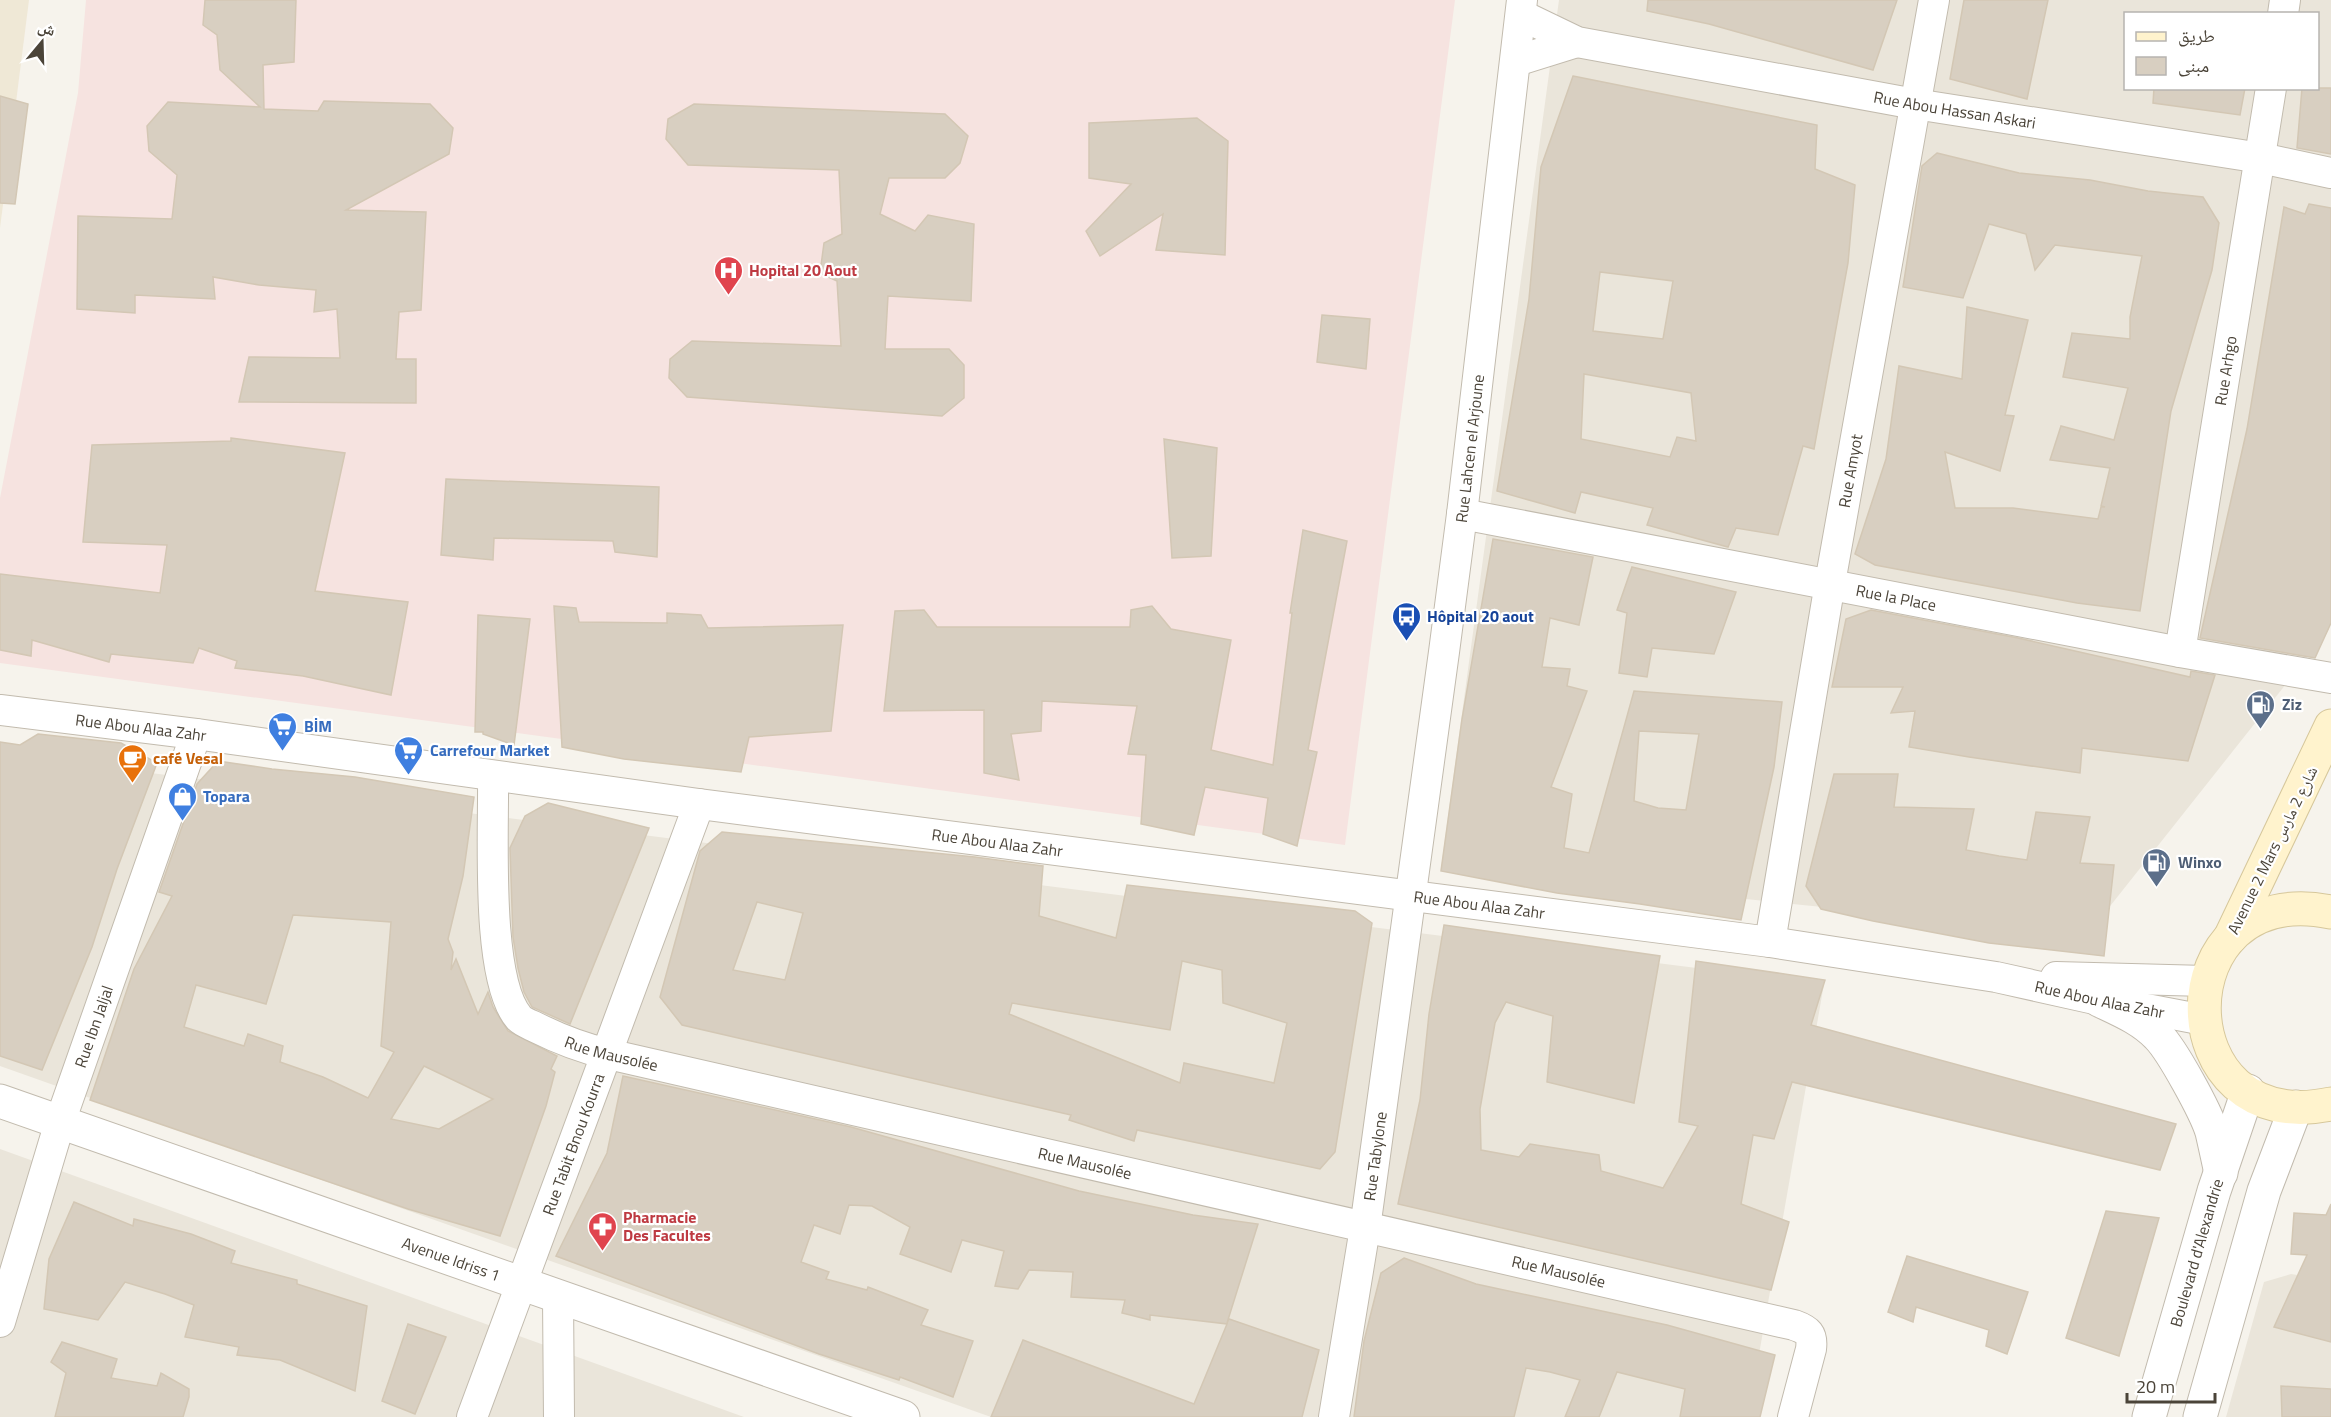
<svg xmlns="http://www.w3.org/2000/svg" width="2331" height="1417" font-family="'Titillium Web','Noto Naskh Arabic',sans-serif">
	<style>
		.residential { fill: #eae5da; fill-rule: evenodd }
		.education { fill: #efe8d6 }
		.medical { fill: #f6e3e0 }
		.building { fill: #d8cfc1; stroke: #d3c7b4; stroke-width: 1.5; fill-rule: evenodd }
		.lines { fill: none; stroke-linecap: round; stroke-linejoin: round }
		.minor-casing { stroke: #c2bbae; stroke-width: 32 }
		.tertiary-casing { stroke: #c2bbae; stroke-width: 35 }
		.secondary-casing { stroke: #d6c79b; stroke-width: 35 }
		.minor { stroke: #fff; stroke-width: 30 }
		.tertiary { stroke: #fff; stroke-width: 33 }
		.secondary { stroke: #fff3cd; stroke-width: 33 }
		.labels { text-anchor: middle; dominant-baseline: central; stroke-width: 4.5; stroke-linejoin: round; paint-order: stroke }
		.street-label { font-size: 16px; fill: #4b4439; stroke: #fff }
		.health-label { font-size: 16px; font-weight: bold; fill: #be3a42; stroke: #fff; text-anchor: start }
		.transit-label { font-size: 16px; font-weight: bold; fill: #164399; stroke: #fff; text-anchor: start }
		.service-label { font-size: 16px; font-weight: bold; fill: #4e5e75; stroke: #fff; text-anchor: start }
		.shop-label { font-size: 16px; font-weight: bold; fill: #366cbe; stroke: #fff; text-anchor: start }
		.food-label { font-size: 16px; font-weight: bold; fill: #c56008; stroke: #fff; text-anchor: start }
	</style>
	<rect width="100%" height="100%" fill="#f6f3ec"/>
	<g class="residential">
		<path d="M1559,0h772v619l-3,12 -240,303 -647,-66zM2126,14h192v74h-192z"/>
		<polygon points="0,754 1824,984 1748,1417 991,1417 0,1066"/>
		<polygon points="0,1149 744,1417 0,1417"/>
		<polygon points="2291,1274 2331,1280 2331,1417 2226,1417 2264,1282"/>
	</g>
	<polygon class="education" points="0,0 29,0 0,228"/>
	<polygon class="medical" points="86,0 1455,0 1345,845 0,663 0,498 78,93"/>
	<g class="building">
		<polygon points="205,0 296,0 294,62 263,65 264,109 318,111 324,101 430,104 453,128 449,154 346,210 426,212 421,310 399,312 396,359 416,359 416,403 239,402 249,357 340,358 337,309 314,312 316,290 259,285 213,277 215,299 135,295 135,313 77,309 78,216 172,219 177,175 149,151 147,126 168,102 260,107 220,70 217,35 203,25"/>
		<polygon points="1648,0 1897,0 1873,70 1709,24 1647,11"/>
		<polygon points="1964,0 2048,0 2027,99 1950,79"/>
		<path d="M1573,76l244,49 -2,44 40,16 -7,78 -34,186 -11,-3 -25,89 -42,-7 -8,19 -81,-22 6,-17 -72,-16 -6,21 -78,-22 32,-192 12,-132zM1600,272l73,9 -10,58 -70,-8zM1584,374l107,19 5,48 -19,-4 -7,20 -89,-18z"/>
		<polygon points="2154,88 2245,88 2240,115 2153,103"/>
		<polygon points="2302,88 2331,88 2331,154 2297,148"/>
		<polygon points="0,96 28,104 15,204 0,203"/>
		<polygon points="694,104 945,114 968,136 960,163 945,178 889,178 880,214 915,231 928,215 974,224 971,301 888,296 885,349 949,349 964,365 964,398 942,416 687,397 669,378 670,359 692,341 841,346 837,281 820,273 824,243 842,234 839,170 688,165 666,139 668,119"/>
		<polygon points="1197,118 1228,141 1225,255 1156,250 1163,214 1100,256 1086,231 1131,184 1089,178 1089,123"/>
		<polygon points="1937,153 2019,173 2090,180 2148,191 2203,197 2219,223 2212,270 2171,411 2140,611 2077,603 1875,565 1855,554 1886,459 1899,366 1962,379 1967,307 2028,320 2005,415 2014,416 2000,471 1945,452 1955,508 2013,508 2098,519 2101,507 2105,507 2101,506 2110,468 2050,460 2061,426 2114,440 2128,388 2063,377 2072,333 2130,339 2130,317 2142,256 2055,245 2035,270 2026,234 1989,224 1963,298 1903,287 1922,166"/>
		<polygon points="2309,204 2331,208 2331,623 2315,658 2200,638 2247,429 2284,207 2305,214"/>
		<polygon points="1322,315 1370,319 1366,369 1317,362"/>
		<polygon points="231,438 345,453 315,591 408,602 391,695 303,676 235,668 237,661 199,648 193,663 111,654 109,662 32,640 31,656 0,650 0,574 160,593 167,545 83,542 92,445 231,441"/>
		<polygon points="1164,439 1217,448 1211,556 1172,558"/>
		<polygon points="446,479 659,487 657,557 615,552 613,541 494,538 493,560 441,555"/>
		<polygon points="1303,530 1347,541 1308,750 1317,752 1297,846 1263,834 1268,798 1205,787 1194,835 1141,824 1146,755 1128,754 1137,706 1042,701 1041,731 1011,734 1019,780 984,773 984,710 884,711 895,611 924,610 937,627 1130,627 1131,610 1152,606 1171,629 1231,640 1211,750 1273,765 1292,613 1290,613"/>
		<path d="M1493,539l100,18 -14,68 -29,-7 -8,49 28,2 -3,17 20,5 -36,96 21,7 -8,54 25,5 45,-162 148,11 -8,65 -33,153 -101,-16 -83,-11 -116,-22 21,-152zM1639,731l60,3 -13,76 -28,-2 -24,-7z"/>
		<polygon points="1632,567 1736,592 1714,654 1652,648 1647,677 1619,673 1627,613 1617,610"/>
		<polygon points="554,606 576,608 579,622 667,623 667,613 701,615 708,628 843,625 831,731 749,737 741,772 624,759 562,747"/>
		<polygon points="1871,610 2018,638 2190,677 2191,671 2215,675 2188,761 2082,748 2080,773 1969,757 1909,747 1915,711 1891,713 1903,687 1832,687 1846,619"/>
		<polygon points="478,615 530,619 514,745 483,734 483,732 475,732"/>
		<polygon points="38,734 121,743 157,763 117,869 92,947 42,1070 0,1056 0,742 20,745"/>
		<path d="M218,761l54,8 83,8 119,20 -11,79 -15,63 5,13 -2,18 5,-11 22,55 10,-22 5,15 15,24 49,25 -6,13 4,3 -9,34 -46,130 -92,-27 -318,-109 44,-131 38,-73 -13,-4 38,-108zM293,915l98,7 -10,124 13,6 -26,46 -45,-21 -43,-15 3,-16 -35,-12 -4,12 -60,-19 12,-42 70,19zM424,1066l69,33 -54,30 -48,-10z"/>
		<polygon points="1834,774 1898,774 1894,807 1974,809 1966,850 1999,856 2027,860 2036,812 2090,817 2080,863 2114,865 2104,956 1989,943 1873,921 1821,909 1806,886"/>
		<polygon points="548,803 649,828 570,1024 532,1007 524,992 518,968 513,937 510,848 525,816"/>
		<path d="M722,832l253,25 68,9 -4,50 77,22 11,-53 228,26 17,12 -37,229 -15,17 -183,-39 -3,11 -65,-21 2,-5 -389,-90 -22,-28 40,-146zM757,902l46,11 -18,67 -52,-10zM1182,961l40,9 1,33 64,20 -13,60 -90,-20 -4,20 -171,-69 3,-11 158,27z"/>
		<polygon points="1444,925 1660,956 1634,1103 1547,1082 1553,1016 1506,1002 1495,1023 1480,1109 1481,1150 1519,1157 1530,1144 1599,1155 1601,1171 1663,1188 1698,1126 1679,1122 1696,961 1825,980 1811,1025 2176,1124 2160,1170 1792,1082 1774,1139 1753,1135 1741,1204 1789,1222 1771,1290 1398,1204 1420,1100 1429,1014"/>
		<polygon points="623,1076 851,1127 1079,1191 1193,1215 1258,1224 1227,1323 1229,1319 1319,1350 1302,1417 991,1417 1023,1340 1194,1404 1227,1324 1150,1315 1150,1320 1122,1313 1125,1300 1071,1297 1073,1272 1029,1270 1018,1289 995,1286 1004,1251 962,1240 951,1272 900,1254 910,1227 872,1206 849,1205 840,1234 814,1225 801,1262 829,1272 826,1279 867,1290 868,1287 928,1310 921,1325 973,1341 953,1397 900,1377 899,1380 819,1354 556,1256 607,1153"/>
		<polygon points="74,1202 133,1226 134,1219 191,1234 235,1251 231,1263 297,1280 297,1284 367,1306 355,1391 280,1360 237,1355 239,1347 185,1337 194,1305 165,1294 125,1282 98,1320 44,1309 49,1259"/>
		<polygon points="2331,1204 2331,1342 2274,1327 2307,1255 2291,1254 2294,1213 2326,1215"/>
		<polygon points="2106,1211 2159,1218 2119,1356 2066,1338"/>
		<polygon points="1907,1256 2028,1292 2007,1354 1986,1346 1989,1330 1916,1307 1913,1322 1888,1312"/>
		<polygon points="1404,1258 1476,1284 1667,1325 1775,1355 1760,1417 1680,1417 1685,1389 1617,1372 1599,1417 1565,1417 1580,1380 1550,1372 1526,1368 1514,1417 1354,1417 1364,1341 1381,1273"/>
		<polygon points="408,1324 446,1337 415,1414 382,1401"/>
		<polygon points="62,1342 117,1359 111,1378 157,1386 161,1373 189,1389 189,1397 183,1417 55,1417 66,1373 51,1362"/>
		<polygon points="2281,1386 2331,1389 2331,1417 2282,1417"/>
	</g>
	<g class="lines">
		<defs>
			<g id="minor">
				<polyline points="2283,14 2285,0"/>
				<path id="s1" d="M1521,15l56,27 338,62 346,54 70,15"/>
				<polyline points="1516,61 1577,42"/>
				<path id="s2" d="M1462,514l718,138 151,26"/>
				<path id="s3" d="M2180,652l91,-564"/>
				<path id="s4" d="M0,710l196,24 503,70 1071,138 226,35 103,23 105,20"/>
				<path id="s5" d="M493,776c1,54 -8,203 26,242 4,4 12,7 16,9 24,12 47,21 73,27l1186,271c14,5 19,9 17,24l-18,68"/>
				<path id="s6" d="M1770,942l60,-359 104,-583"/>
				<polyline points="2056,977 2206,981"/>
				<polyline points="558,1297 559,1417"/>
				<path id="s7" d="M0,1322l60,-200 136,-388"/>
				<path id="s8" d="M472,1417l227,-613"/>
				<path id="s9" d="M1334,1417l31,-189 79,-576 18,-138 60,-514"/>
			</g>
			<g id="tertiary">
				<path d="M2099,1000c21,10 43,19 59,36 14,14 48,76 54,96 3,13 6,27 9,41"/>
				<path id="s10" d="M0,1101l903,316"/>
				<path id="s11" d="M2149,1417l65,-226 34,-100"/>
				<polyline points="2200,1417 2264,1191 2296,1107"/>
			</g>
			<g id="secondary">
				<path d="M2331,912c-170,-35 -168,228 0,192"/>
				<polyline points="2230,938 2331,726"/>
			</g>
		</defs>
		<use href="#minor" class="minor-casing"/>
		<use href="#tertiary" class="tertiary-casing"/>
		<use href="#secondary" class="secondary-casing"/>
		<use href="#minor" class="minor"/>
		<use href="#tertiary" class="tertiary"/>
		<use href="#secondary" class="secondary"/>
	</g>
	<defs>
		<symbol id="hospital-pin" viewBox="-11 -11 22 30"><path d="M0 17L-7.5 6A9.5 9.5 0 1 1 7.5 6Z" fill="#e0444e" stroke="#fff"/><path d="M-5-5h3v3.5h4V-5h3V5h-3V1.5h-4V5h-3Z" fill="#fff"/></symbol>
		<symbol id="bus-pin" viewBox="-11 -11 22 30"><path d="M0 17L-7.5 6A9.5 9.5 0 1 1 7.5 6Z" fill="#1a4fb4" stroke="#fff"/><path d="M-5-6H5V4H4V6H2V4H-2V6H-4V4H-5ZM-3.5-4V0h7V-4ZM-3.5 1.2v1.5H-2V1.2ZM2 1.2v1.5H3.5V1.2Z" fill="#fff"/></symbol>
		<symbol id="fuel-pin" viewBox="-11 -11 22 30"><path d="M0 17L-7.5 6A9.5 9.5 0 1 1 7.5 6Z" fill="#5c6f8a" stroke="#fff"/><path d="M-5.5-6h7V0h2V4h1.3V-2.5L3-4.5l.8-.8L6-3V5H2.5V1h-1V6h-7ZM-4.2-4.7v3.2H.2V-4.7Z" fill="#fff"/></symbol>
		<symbol id="supermarket-pin" viewBox="-11 -11 22 30"><path d="M0 17L-7.5 6A9.5 9.5 0 1 1 7.5 6Z" fill="#3f7fe0" stroke="#fff"/><path d="M-6-5.5h2.5l.6 2H6L4.5 2H-2.5L-4.4-4H-6ZM-1.5 3.2a1.3 1.3 0 1 0 .1 0ZM3 3.2a1.3 1.3 0 1 0 .1 0Z" fill="#fff"/></symbol>
		<symbol id="cafe-pin" viewBox="-11 -11 22 30"><path d="M0 17L-7.5 6A9.5 9.5 0 1 1 7.5 6Z" fill="#e8710a" stroke="#fff"/><path d="M-5.5-4.5H6V0H3Q3 3.5 0 3.5H-2.5Q-5.5 3.5-5.5 0ZM3-3.2v2h1.7v-2ZM-6 4.5H4V6H-6Z" fill="#fff"/></symbol>
		<symbol id="shop-pin" viewBox="-11 -11 22 30"><path d="M0 17L-7.5 6A9.5 9.5 0 1 1 7.5 6Z" fill="#3f7fe0" stroke="#fff"/><path d="M-5-2.5h2.3a2.7 3.5 0 0 1 5.4 0H5L5.5 6h-11ZM-1.5-2.5h3a1.5 2.3 0 0 0-3 0Z" fill="#fff"/></symbol>
		<symbol id="pharmacy-pin" viewBox="-11 -11 22 30"><path d="M0 17L-7.5 6A9.5 9.5 0 1 1 7.5 6Z" fill="#e0444e" stroke="#fff"/><path d="M-2-6h4v4h4v4h-4v4h-4v-4h-4v-4h4Z" fill="#fff"/></symbol>
	</defs>
	<g fill-rule="evenodd">
		<use href="#hospital-pin" x="712" y="254" width="33" height="45"/>
		<use href="#bus-pin" x="1390" y="600" width="33" height="45"/>
		<use href="#fuel-pin" x="2244" y="688" width="33" height="45"/>
		<use href="#supermarket-pin" x="266" y="710" width="33" height="45"/>
		<use href="#supermarket-pin" x="392" y="734" width="33" height="45"/>
		<use href="#cafe-pin" x="116" y="742" width="33" height="45"/>
		<use href="#shop-pin" x="166" y="780" width="33" height="45"/>
		<use href="#fuel-pin" x="2140" y="846" width="33" height="45"/>
		<use href="#pharmacy-pin" x="586" y="1210" width="33" height="45"/>
	</g>
	<g class="labels">
		<g class="street-label">
			<text stroke="none"><textPath href="#s1" startOffset="446">Rue Abou Hassan Askari</textPath></text>
			<text stroke="none"><textPath href="#s3" startOffset="285">Rue Arhgo</textPath></text>
			<text stroke="none"><textPath href="#s9" startOffset="978">Rue Lahcen el Arjoune</textPath></text>
			<text stroke="none"><textPath href="#s6" startOffset="478">Rue Amyot</textPath></text>
			<text stroke="none"><textPath href="#s2" startOffset="442">Rue la Place</textPath></text>
			<text stroke="none"><textPath href="#s4" startOffset="142">Rue Abou Alaa Zahr</textPath></text>
			<text stroke="none"><textPath href="#s4" startOffset="1006">Rue Abou Alaa Zahr</textPath></text>
			<text transform="translate(2272 850) rotate(-64)">Avenue 2 Mars شارع 2 مارس</text>
			<text stroke="none"><textPath href="#s4" startOffset="1492">Rue Abou Alaa Zahr</textPath></text>
			<text stroke="none"><textPath href="#s4" startOffset="2120">Rue Abou Alaa Zahr</textPath></text>
			<text stroke="none"><textPath href="#s7" startOffset="310">Rue Ibn Jaljal</textPath></text>
			<text stroke="none"><textPath href="#s5" startOffset="346">Rue Mausolée</textPath></text>
			<text stroke="none"><textPath href="#s8" startOffset="291">Rue Tabit Bnou Kourra</textPath></text>
			<text stroke="none"><textPath href="#s9" startOffset="264">Rue Tabylone</textPath></text>
			<text stroke="none"><textPath href="#s5" startOffset="832">Rue Mausolée</textPath></text>
			<text stroke="none"><textPath href="#s11" startOffset="171">Boulevard d'Alexandrie</textPath></text>
			<text stroke="none"><textPath href="#s10" startOffset="478">Avenue Idriss 1</textPath></text>
			<text stroke="none"><textPath href="#s5" startOffset="1318">Rue Mausolée</textPath></text>
		</g>
		<g class="health-label">
			<text x="749" y="270">Hopital 20 Aout</text>
			<text x="623" y="1217">Pharmacie<tspan x="623" dy="18">Des Facultes</tspan></text>
		</g>
		<g class="transit-label">
			<text x="1427" y="616">Hôpital 20 aout</text>
		</g>
		<g class="service-label">
			<text x="2282" y="704">Ziz</text>
			<text x="2178" y="862">Winxo</text>
		</g>
		<g class="shop-label">
			<text x="304" y="726">BİM</text>
			<text x="430" y="750">Carrefour Market</text>
			<text x="203" y="796">Topara</text>
		</g>
		<g class="food-label">
			<text x="153" y="758">café Vesal</text>
		</g>
	</g>
	<rect x="2124" y="12" width="195" height="78" fill="#ffffff" stroke="#b7b4b0" stroke-width="1.5"/>
	<rect x="2136" y="32" width="30" height="9" fill="#fff3cd" stroke="#b7b4b0" stroke-width="1.5"/>
	<text x="2178" y="42" font-size="18" fill="#4b4439">طريق</text>
	<rect x="2136" y="57" width="30" height="18" fill="#d8cfc1" stroke="#b7b4b0" stroke-width="1.5"/>
	<text x="2178" y="72" font-size="18" fill="#4b4439">مبنى</text>
	<g transform="translate(42 42) rotate(19)" stroke="#ffffff" stroke-width="4.5" paint-order="stroke">
	<path d="M0-4.5L10 22L0 15L-10 22Z" fill="#4b4439"/>
	<text y="-9" font-size="16" font-weight="bold" text-anchor="middle" fill="#4b4439">ش</text>
	</g>
	<path d="M2127 1393v9h88v-9" fill="none" stroke="#4b4439" stroke-width="3"/>
	<text x="2136" y="1393" font-size="18" fill="#4b4439" stroke="#ffffff" stroke-width="4.5" paint-order="stroke">20 m</text>
</svg>
